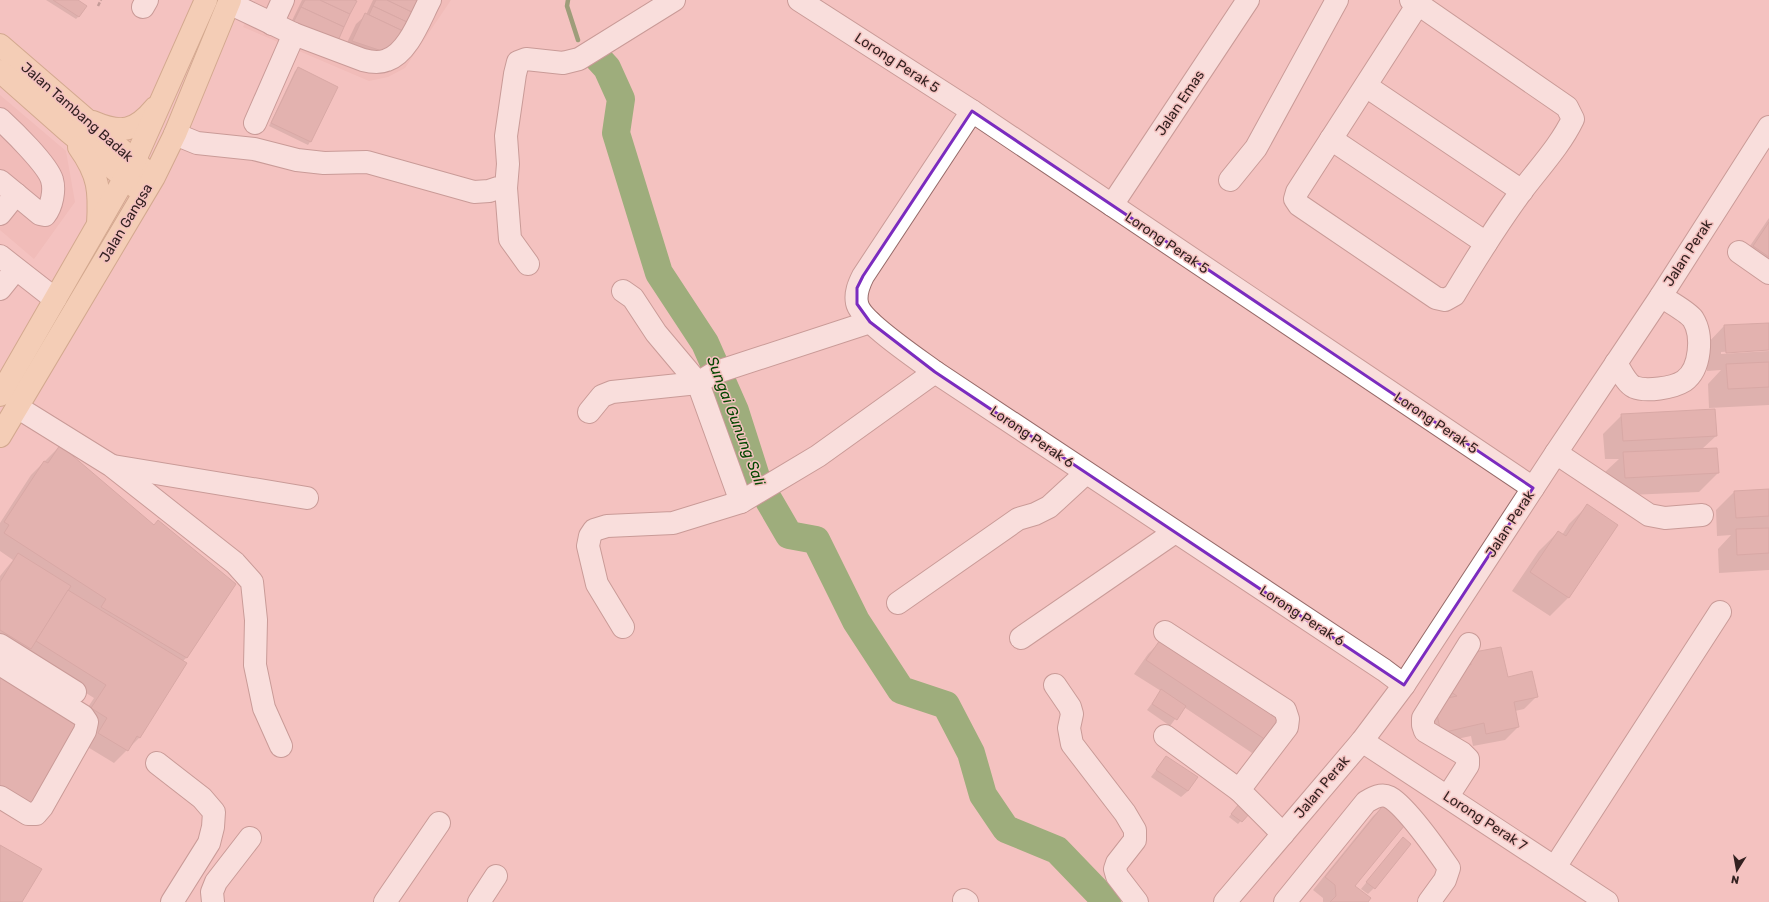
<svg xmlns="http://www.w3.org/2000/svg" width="1769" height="902" font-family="Rubik,sans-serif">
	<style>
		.built { fill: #edb3b1 }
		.shadow { fill: #0003 }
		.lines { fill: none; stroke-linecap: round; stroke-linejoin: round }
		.stream { stroke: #357027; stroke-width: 4.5 }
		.river { stroke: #36922a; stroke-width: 28 }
		.building { fill: #ce9e9c; stroke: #b78886 }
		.minor-casing { stroke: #966a68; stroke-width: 24 }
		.major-casing { stroke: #ab8855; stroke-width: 24 }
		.path { stroke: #8b6a69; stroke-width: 2.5; stroke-dasharray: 4 2; stroke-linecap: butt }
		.minor { stroke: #fff; stroke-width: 22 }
		.major { stroke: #f3d9aa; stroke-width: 22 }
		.marked { fill: none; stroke: #7b2cbf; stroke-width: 3; stroke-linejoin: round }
		.labels { text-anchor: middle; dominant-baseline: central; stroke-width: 3; stroke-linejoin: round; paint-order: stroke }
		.street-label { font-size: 14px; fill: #332120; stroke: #f4c2c0 }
		.water-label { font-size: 15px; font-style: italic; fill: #054700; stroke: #f4c2c0 }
	</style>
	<rect width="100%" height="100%" fill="#f4c2c0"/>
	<g class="built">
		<polygon points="255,0 451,0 405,68 388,77 369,81 243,27"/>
		<polygon points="0,95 66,151 75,202 34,259 0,230"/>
	</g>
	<g class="shadow">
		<polygon points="46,0 76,0 78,17 76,19"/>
		<polygon points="302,0 356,0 336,42 287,31"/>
		<polygon points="373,0 419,0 388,55 343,51 356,24 366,15"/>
		<polygon points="298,69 310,142 308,145 269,126 295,71"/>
		<polygon points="1769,218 1769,279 1741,259"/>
		<polygon points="1769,324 1769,349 1721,352 1721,354 1769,351 1769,405 1709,408 1708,384 1721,370 1707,371 1706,345 1724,326"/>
		<polygon points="1622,415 1716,436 1702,449 1718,473 1699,492 1606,496 1605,472 1619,459 1605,459 1603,434"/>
		<polygon points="60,446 187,657 182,662 185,663 139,738 114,763 86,746 79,721 94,698 24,654 0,650 0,576 13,560 0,551 0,523 31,475"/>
		<polygon points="1769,490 1769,570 1719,573 1718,549 1731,535 1717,536 1716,510 1734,492"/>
		<polygon points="1587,506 1617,525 1568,598 1550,616 1512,591 1539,551 1558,532 1562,535 1569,524"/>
		<polygon points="1161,641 1278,720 1265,740 1252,753 1184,707 1170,726 1147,710 1161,691 1134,674 1148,654"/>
		<polygon points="1469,654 1537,696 1524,709 1515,711 1518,727 1505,740 1473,746 1471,736 1428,745 1422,715"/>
		<polygon points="1166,757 1188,791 1181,797 1151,777"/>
		<polygon points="1386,804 1354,886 1366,902 1323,902 1323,898 1313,890 1373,816"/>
		<polygon points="1236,808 1248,813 1238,824 1229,817"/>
		<polygon points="1397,845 1374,888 1368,894 1361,889"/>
	</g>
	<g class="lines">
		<polyline class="stream" points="568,0 567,6 578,40"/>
		<polyline class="river" points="596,56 607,68 621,99 616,133 659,273 705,343 735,411 757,480 789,535 816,540 856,621 901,690 946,705 971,753 983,795 1006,829 1057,850 1107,902"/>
	</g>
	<g class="building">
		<polygon points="53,0 78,0 87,6 79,17"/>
		<polygon points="305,0 320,0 350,14 344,27 301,7"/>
		<polygon points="320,0 354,0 357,1 350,14"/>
		<polygon points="376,0 387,0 414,13 409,23 373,6"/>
		<polygon points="387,0 421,0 414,13"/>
		<polygon points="373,6 409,23 405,32 369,15"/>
		<polygon points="301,7 344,27 337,43 292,25"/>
		<polygon points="365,13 405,32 385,52 352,41"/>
		<polygon points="298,67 338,87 311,142 271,123"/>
		<polygon points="1769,222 1769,257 1753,246"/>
		<polygon points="1769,323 1769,350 1726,353 1724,325"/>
		<polygon points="1769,362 1769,387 1728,389 1726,364"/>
		<polygon points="1715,409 1717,436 1623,441 1621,414"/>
		<polygon points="60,445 154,525 158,520 236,584 187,658 101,607 106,599 4,533 9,525 4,522 44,461 48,463"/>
		<polygon points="1717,448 1719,473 1625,478 1623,452"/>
		<polygon points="1769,489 1769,516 1736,518 1734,491"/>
		<polygon points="1587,504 1618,525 1569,598 1530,572 1558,531 1566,536"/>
		<polygon points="1769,528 1769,553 1737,555 1736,529"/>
		<polygon points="18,553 71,586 31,649 0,630 0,582"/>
		<polygon points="68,590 187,663 140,738 137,736 128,751 98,733 107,718 91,708 106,685 36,641"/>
		<polygon points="1160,640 1280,720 1266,740 1146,660"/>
		<polygon points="1501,647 1508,677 1532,671 1538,697 1514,702 1519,727 1486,734 1484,723 1441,733 1434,701 1457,696 1448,690 1466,662 1471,665 1469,653"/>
		<polygon points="0,675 82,726 32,806 0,787"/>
		<polygon points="1161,689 1186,706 1177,720 1152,704"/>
		<polygon points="1166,756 1198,777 1188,791 1156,770"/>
		<polygon points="1386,802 1409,820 1355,886 1371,898 1368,902 1330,902 1336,896 1335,885 1325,877"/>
		<polygon points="1239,804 1250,813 1242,822 1231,814"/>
		<polygon points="1403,837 1411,844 1375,889 1366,882"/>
		<polygon points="0,845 42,869 22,902 0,902"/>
	</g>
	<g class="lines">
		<defs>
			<g id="minor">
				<polyline points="799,0 972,111 1533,488"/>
				<path d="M1411,0l7,4 149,103 6,12c-13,27 -34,49 -52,73 -24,33 -46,68 -67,103l-9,5 -9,-2 -137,-93 -4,-6 2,-7 121,-188"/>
				<path d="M229,3l65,31 69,26c8,2 17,3 24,0 21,-7 33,-41 43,-60"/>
				<polyline points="143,7 147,0"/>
				<polyline points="272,24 283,0"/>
				<polyline points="1366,86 1522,191"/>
				<path d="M972,111l-109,165c-4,8 -8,17 -6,27 3,18 62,57 78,69l449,298 20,15"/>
				<path d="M0,119c12,11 48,46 52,61 3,10 0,26 -7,35l-5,-1 -40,-33"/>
				<polyline points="255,123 294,34"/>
				<polyline points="175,134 197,143 254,149 297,160 324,163 367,162 474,192 489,191 498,188 506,188 508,164 506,136 515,74 518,62 526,59 563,63 579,59 674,0"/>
				<polyline points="1331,139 1486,243"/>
				<polyline points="1230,180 1256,148 1337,0"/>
				<polyline points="506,188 510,239 528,264"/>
				<polyline points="1112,205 1248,0"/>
				<polyline points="0,214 16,194"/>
				<polyline points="1739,252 1769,273"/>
				<polyline points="0,256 55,299"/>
				<polyline points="0,289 16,269"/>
				<polyline points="623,291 633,298 656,333 698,383 741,502"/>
				<path d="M1616,363c5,8 10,20 18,24 12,5 39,1 50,-6 17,-12 19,-46 9,-62 -6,-8 -24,-17 -32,-23"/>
				<polyline points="17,407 112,466 235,563 252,582 256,620 255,665 264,708 281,746"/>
				<polyline points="589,412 602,396 612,392 698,383 714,373 870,322"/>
				<polyline points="1556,453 1649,515 1665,518 1702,515"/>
				<polyline points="113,466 307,498"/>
				<polyline points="898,603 1018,519 1035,514 1049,507 1086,473"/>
				<polyline points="623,627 597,584 588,546 590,536 594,530 607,526 673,523 741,502 818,456 935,372"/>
				<polyline points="1165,632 1285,710 1288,719 1287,727 1239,790 1283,834"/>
				<polyline points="1021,638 1175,532"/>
				<polyline points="0,645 75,692"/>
				<polyline points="0,664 83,716 87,722 85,731 42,807 36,814 28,814 0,797"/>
				<polyline points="1055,685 1070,707 1072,714 1069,728 1072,744 1125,813 1135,830 1135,840 1117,863 1115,869 1117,876 1137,902"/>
				<polyline points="1165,736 1239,790"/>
				<polyline points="1362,741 1607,902"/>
				<polyline points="157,763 202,798 214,812 213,827 209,843 172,902"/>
				<polyline points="1448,796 1468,765 1468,759 1462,753 1425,731 1423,725 1423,718 1469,644"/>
				<polyline points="1555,867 1720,612"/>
				<polyline points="964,900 967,902"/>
				<polyline points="213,902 212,892 216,882 250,838"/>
				<polyline points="385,902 439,823"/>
				<polyline points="479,902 496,876"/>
				<polyline points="1225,902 1362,741 1404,685 1556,453 1661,296 1769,127"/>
				<path d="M1285,902l81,-100c7,-4 15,-9 23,-5 16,8 49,55 60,71l-4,12 -16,22"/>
			</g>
			<g id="major">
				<polyline points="0,45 146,171"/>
				<polyline points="0,71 69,132 137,188"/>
				<path d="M93,122c28,12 42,10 62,-14"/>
				<path d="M79,147c20,28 21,44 19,77"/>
				<polyline points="0,395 134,162 206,0"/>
				<polyline points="0,436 154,177 175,134 230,0"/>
			</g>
		</defs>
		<use href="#minor" class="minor-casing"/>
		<use href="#major" class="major-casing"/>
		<polyline class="path" points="98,6 101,0"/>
		<use href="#minor" class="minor"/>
		<use href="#major" class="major"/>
	</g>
	<path d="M0 0H1769V902H0ZM972,111l561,377 -129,197 -469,-313 -65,-50 -13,-18v-16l6,-12z" fill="#f4c2c0" fill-opacity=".55" fill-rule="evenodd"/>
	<path class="marked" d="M972,111l561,377 -129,197 -469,-313 -65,-50 -13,-18v-16l6,-12z"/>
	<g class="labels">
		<g class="street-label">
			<text transform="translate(897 63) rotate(33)">Lorong Perak 5</text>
			<text transform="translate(1180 103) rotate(-56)">Jalan Emas</text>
			<text transform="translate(77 112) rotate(41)">Jalan Tambang Badak</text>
			<text transform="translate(126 223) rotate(-59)">Jalan Gangsa</text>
			<text transform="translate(1167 243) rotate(34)">Lorong Perak 5</text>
			<text transform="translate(1688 253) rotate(-57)">Jalan Perak</text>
			<text transform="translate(1436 423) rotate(34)">Lorong Perak 5</text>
			<text transform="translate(1032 437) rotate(34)">Lorong Perak 6</text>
			<text transform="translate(1510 524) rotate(-57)">Jalan Perak</text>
			<text transform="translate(1302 616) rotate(33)">Lorong Perak 6</text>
			<text transform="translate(1322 787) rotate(-50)">Jalan Perak</text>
			<text transform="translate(1485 821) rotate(33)">Lorong Perak 7</text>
		</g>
		<g class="water-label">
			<text transform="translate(736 421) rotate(69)">Sungai Gunung Sali</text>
		</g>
	</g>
	<g transform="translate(1737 870) rotate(191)" stroke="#f4c2c0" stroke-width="3" paint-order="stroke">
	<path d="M0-3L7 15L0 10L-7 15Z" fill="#332120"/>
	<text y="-6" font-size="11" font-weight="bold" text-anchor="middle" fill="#332120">N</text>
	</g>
</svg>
